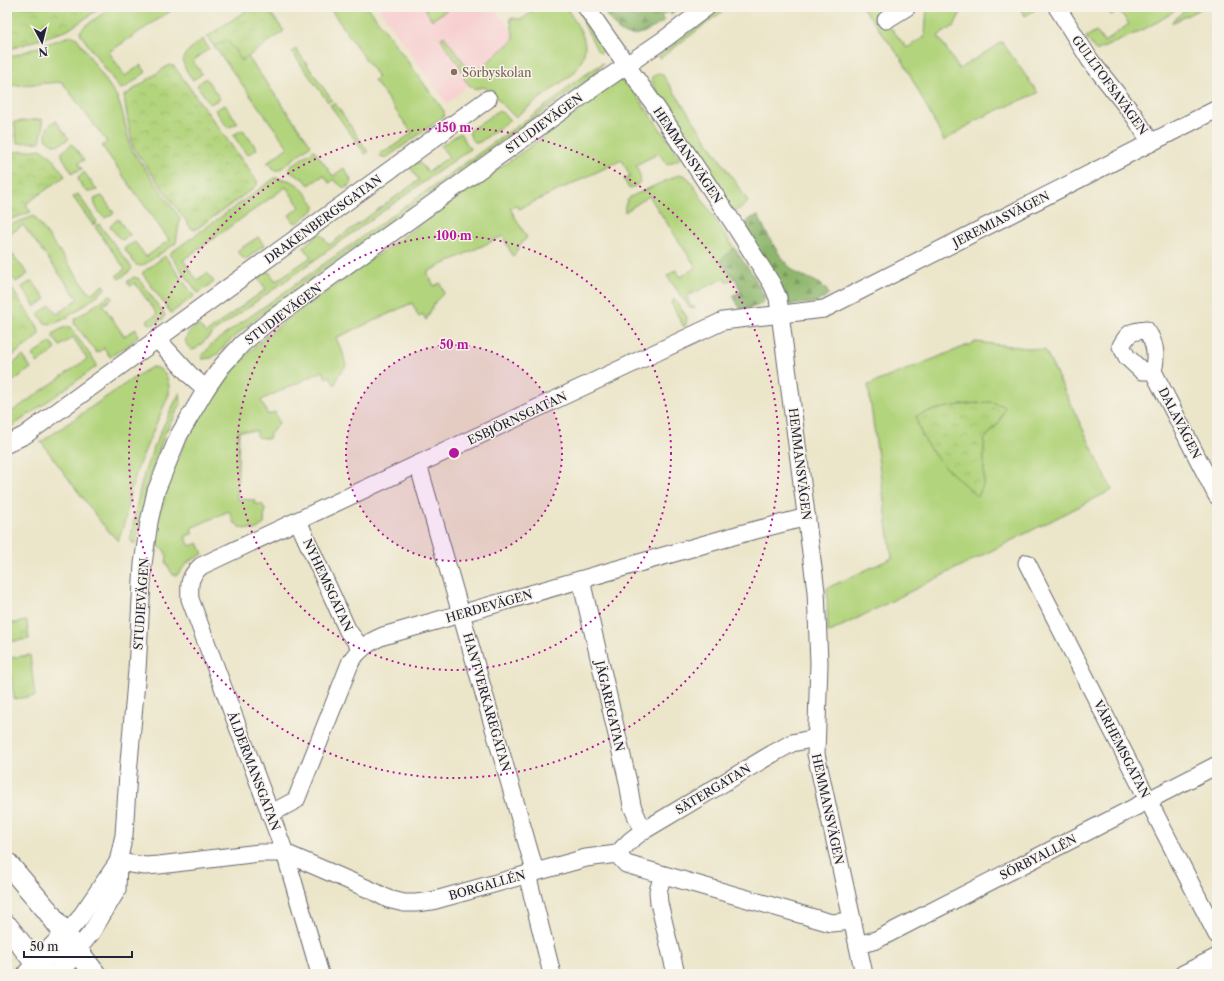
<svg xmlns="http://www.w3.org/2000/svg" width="1224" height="981" font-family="'Libre Caslon Text',serif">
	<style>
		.built { fill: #f7cfd0 }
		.grass { fill: #b2d47c; stroke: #6a7b5c }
		.forest { fill: url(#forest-firs); stroke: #586c54 }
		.park { fill: url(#park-crowns); stroke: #6a7b5c }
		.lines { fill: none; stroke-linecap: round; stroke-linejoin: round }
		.minor-casing { stroke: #68666d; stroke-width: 19 }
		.major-casing { stroke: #68666d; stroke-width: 23 }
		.minor { stroke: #fff; stroke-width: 17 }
		.major { stroke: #fff; stroke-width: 21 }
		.ring { fill: none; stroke: #b5179e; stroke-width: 2; stroke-dasharray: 2 4 }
		.education-dot { fill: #8d6e63; stroke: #f7f3e8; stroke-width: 1.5 }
		.labels { text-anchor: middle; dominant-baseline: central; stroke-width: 3; stroke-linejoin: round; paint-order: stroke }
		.education-label { font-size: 12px; fill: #785e54; stroke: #f7f3e8; text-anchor: start }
		.street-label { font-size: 12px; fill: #22223b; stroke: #f7f3e8 }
		.centre { fill: #b5179e; stroke: #f7f3e8; stroke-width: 2 }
		.ring-label { font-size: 12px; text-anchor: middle; font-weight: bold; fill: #b5179e; stroke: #f7f3e8; stroke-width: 3; stroke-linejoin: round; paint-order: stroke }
	</style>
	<defs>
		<pattern id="forest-firs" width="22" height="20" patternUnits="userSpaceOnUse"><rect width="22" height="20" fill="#8db66c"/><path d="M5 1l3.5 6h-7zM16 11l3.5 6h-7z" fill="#73945a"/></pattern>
		<pattern id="park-crowns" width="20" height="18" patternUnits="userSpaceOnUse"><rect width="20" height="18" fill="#b2d47c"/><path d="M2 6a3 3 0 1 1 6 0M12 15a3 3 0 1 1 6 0" fill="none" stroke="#99b66c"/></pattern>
	</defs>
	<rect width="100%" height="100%" fill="#f7f3e8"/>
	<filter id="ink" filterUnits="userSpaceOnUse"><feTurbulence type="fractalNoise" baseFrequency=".025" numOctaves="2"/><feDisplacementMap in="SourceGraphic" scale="8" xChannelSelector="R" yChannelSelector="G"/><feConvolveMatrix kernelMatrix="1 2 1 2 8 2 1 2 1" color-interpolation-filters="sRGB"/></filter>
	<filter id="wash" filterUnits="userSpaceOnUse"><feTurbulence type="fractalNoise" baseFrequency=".012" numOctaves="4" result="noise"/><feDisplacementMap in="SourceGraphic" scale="16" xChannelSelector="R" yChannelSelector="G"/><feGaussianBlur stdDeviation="0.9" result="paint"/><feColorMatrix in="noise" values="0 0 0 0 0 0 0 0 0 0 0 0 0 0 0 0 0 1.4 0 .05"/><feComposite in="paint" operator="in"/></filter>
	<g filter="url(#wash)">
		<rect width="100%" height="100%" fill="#ebe5c9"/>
		<polygon class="built" points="378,7 494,7 518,40 447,104"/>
		<g class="grass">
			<polygon points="112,7 170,7 172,10 109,52 125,76 141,65 146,72 125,88 120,89 81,35 80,31 85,26"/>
			<polygon points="329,7 368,7 444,111 444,116 438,121 386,158 380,156 381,152 388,150 412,133 374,80 378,77"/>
			<polygon points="424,7 451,7 432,20"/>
			<path d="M539,7h27c16,27 29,37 8,66l-59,44c-11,-10 -19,-22 -31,-30l-11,2 -8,-9 -6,-16 -8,-9 -10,-17 3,-2 29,39 41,-36 -4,-21 12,1z"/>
			<polygon points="862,7 893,7 882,17 907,48 925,36 927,7 958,7 961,12 954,26 938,36 959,69 1002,42 1038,93 980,118 944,141 903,61"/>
			<polygon points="1019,7 1040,7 1025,16"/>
			<path d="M1106,7h72c-18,18 -59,33 -82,44l-10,-14 10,-6 8,11 25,-18 -10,-14 -8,5z"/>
			<polygon points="1189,7 1204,7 1172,23 1173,20"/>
			<polygon points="721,8 723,11 663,56 661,58 658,56"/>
			<polygon points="581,13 601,43 604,50 601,53 597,50 584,24"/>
			<polygon points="70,36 73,36 77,38 117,97 122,111 131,149 180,218 176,243 142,266 136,265 124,248 135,242 146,257 169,240 102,146 107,142 62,82 7,86 7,58"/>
			<path d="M203,39l6,10 -16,12 9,13 -9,6c-18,-23 -9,-26 10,-41z"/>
			<polygon points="228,40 242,61 248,57 311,145 279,170 274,170 272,166 267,163 288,147 214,46"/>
			<polygon points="296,49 332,100 328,102 292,52"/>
			<polygon points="603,63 593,76 261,314 227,343 219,353 211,358 202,359 202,356 213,343 558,97 573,83"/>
			<path d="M658,73l4,1 86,127c-3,6 -10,10 -16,9l-63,-96 -17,-32 -1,-4z"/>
			<polygon points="206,78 220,99 210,104 197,85"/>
			<path d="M614,79l8,2 6,3 53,74 -14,7 -8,-12 -23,12c5,14 9,17 -7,24l-5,-10 6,-3 -8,-16 -103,49 -2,-3 -7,2 17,30 -6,5 -8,14 -10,-21 -76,36 7,14 6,-3 4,10 -9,9 -9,18 -3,-6 -4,3 -7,-14 -76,35 7,15 3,13 -8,9 -3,11 -5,-10 -4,2 -3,-7 -62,29 7,15 7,-3 4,11 -9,11 -1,5 -12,-2v-6h-18l-2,68 18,1 -1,4h8l3,5 -1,15 -9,6 -14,-2 -4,-4 -3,-1 -5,-12 -38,17 2,5 -8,4 5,9 8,-3 5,11 -15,8 -11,13h-4l-7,-12 1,-7 -3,-6 -5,-3 -12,-3 9,-18 9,-33 15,-40 10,-21 20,-35 35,-41 19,-18 21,-17 289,-206 8,-7 6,-8z"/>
			<polygon points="335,103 368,152 365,154 330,105"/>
			<polygon points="225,105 238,123 228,128 215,110"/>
			<polygon points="498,111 503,113 509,119 509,121 480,142 476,143 471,138 469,131"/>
			<polygon points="42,119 43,128 40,142 17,143 14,122"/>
			<path d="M56,121l13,18c-11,6 -13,9 -23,0 0,-10 1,-14 10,-18z"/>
			<polygon points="7,123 10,123 12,144 7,144"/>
			<polygon points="243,130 257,149 247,155 233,135"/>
			<path d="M460,133l10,16 -255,182 -19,18 -5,1c-11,-10 -3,-19 8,-25l7,8 21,-16 39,-28 -7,-9v-3l6,-5h4l7,9 35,-24 -8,-10 17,-14 9,12 90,-65 -9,-13 7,-5 3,1 8,9 21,-15 -8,-11z"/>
			<polygon points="72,144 84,160 78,163 82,169 72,173 62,156 62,152"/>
			<polygon points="314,150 333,176 344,168 350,178 351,183 347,187 344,188 334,180 329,183 324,175 309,185 305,180 290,172 289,168 291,166"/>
			<path d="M84,172l13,18c-12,5 -12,0 -19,-10l1,-3z"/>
			<path d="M678,175h6l5,4 45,69 -14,13 15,17 -9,4 -1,-4 -38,18 4,11 3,-1 1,2 -3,1 -3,-2 -22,-31 9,-6 5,7 15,-10 -47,-71 -24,16c-1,-7 1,-9 5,-15z"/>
			<path d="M275,178c24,2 26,10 40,27v4l-18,14 -3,-1 -5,-7 11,-8 -14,-20 -103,73 14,20 10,-7 7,9 -16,11 -29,-39z"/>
			<polygon points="78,194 97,222 93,225 73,197"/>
			<path d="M102,196l12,17 -9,5c-6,-4 -10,-11 -11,-19z"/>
			<path d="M34,216l56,78 14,-9 2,3c-11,9 -42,35 -55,36 -2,0 -4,-1 -6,-1l-7,-9 12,-9 7,9 21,-15 -55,-74 -16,11v-10z"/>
			<polygon points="118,219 130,235 122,240 118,237 110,226"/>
			<polygon points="99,224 132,268 130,271 119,279 116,276 125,269 95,227"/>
			<polygon points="258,237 264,245 245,260 237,251"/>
			<polygon points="13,255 28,274 16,282 7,270 7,259"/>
			<polygon points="165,256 194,296 171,313 142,273"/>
			<polygon points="134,277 139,279 165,315 163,319 152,325 146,322 157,314 135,283 130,286 127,282"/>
			<polygon points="32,281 46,299 35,307 22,287"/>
			<polygon points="110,295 113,298 103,305 124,336 136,329 138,336 130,344 110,357 104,348 97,353 74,323 75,319"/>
			<polygon points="674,299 687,317 686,324 684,327 671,303"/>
			<polygon points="65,327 70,327 96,363 96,367 7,430 7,415 87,359 73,337 60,346 53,337 54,333"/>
			<polygon points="51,342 56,349 38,363 32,355"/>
			<polygon points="976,342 1045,350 1112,490 828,633 827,588 892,558 868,385"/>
			<polygon points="23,356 31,368 13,381 7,368"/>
			<path d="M152,367c14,1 18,15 17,27l-30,70 -9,29 -6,32 -6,16 -15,-16 -62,-83 94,-65z"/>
			<path d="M180,392l1,12 -16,29 -20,57c0,10 3,22 -1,32 -3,8 -8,13 -9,21h-3l-2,-2c4,-22 8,-45 14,-67 9,-28 23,-56 36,-82z"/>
			<polygon points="30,655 35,696 14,699 9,658"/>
		</g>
		<g class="forest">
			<path d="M601,7h79l-9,7 -2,-3 -8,5 3,5c-34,22 -42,19 -63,-14z"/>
			<path d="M758,216c10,19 19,40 36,55 8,7 34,11 34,24l-4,4h-3l-3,3 -28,3 -4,-9 -41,-68c2,-8 6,-11 13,-12z"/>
			<path d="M734,248l19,27 12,23c-4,10 -14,9 -24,11l-3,-4 -5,-10 8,-3 -6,-14 -15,-17z"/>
		</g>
		<g class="park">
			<polygon points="7,7 102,7 68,30 7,50"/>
			<path d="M251,7c20,1 22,10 33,24l-42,30 -14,-20 -14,5 -7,-9z"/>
			<polygon points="169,65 174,66 257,181 257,185 254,188 195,230 191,228 133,148 126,110 124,96"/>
			<polygon points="41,149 51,156 65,176 26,204 31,212 7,221 7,153"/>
			<polygon points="7,282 38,327 39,334 35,339 7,360"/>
			<path d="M990,402l15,4 -5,15 -16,19v42l-6,15c-26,-25 -55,-44 -62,-81 23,-9 49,-12 74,-14z"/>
			<polygon points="27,621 29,639 7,642 7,624"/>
			<polygon points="7,643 11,678 7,678"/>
		</g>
	</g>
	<g filter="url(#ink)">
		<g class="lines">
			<defs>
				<g id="minor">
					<polyline points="586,7 658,110 732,221 772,284 778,298 816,591 819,663 816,754 864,974"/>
					<polyline points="1057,7 1090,60 1135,117 1151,143"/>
					<polyline points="886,20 907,7"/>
					<polyline points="157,339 190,375 206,389"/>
					<path d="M1153,371h-11l-15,-14 -6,-11c7,-13 10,-15 25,-16 10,13 11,26 7,41l64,125"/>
					<polyline points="7,444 25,435 488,99"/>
					<polyline points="418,464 535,871"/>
					<polyline points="298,521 348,631 361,648"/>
					<polyline points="1027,563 1217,935"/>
					<polyline points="581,580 628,782 632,806 643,831"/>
					<path d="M270,814l26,-14 55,-139c9,-13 18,-19 32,-25l361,-103 63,-16"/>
					<polyline points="617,854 631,840 643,831 772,754 792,743 816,738"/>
					<polyline points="118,862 145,866 159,865 259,853 285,853 373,891 388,899 404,903 416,903 432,901 586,858 617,854 626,864 831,923 852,921"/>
					<polyline points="527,874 552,974"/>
					<polyline points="663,875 658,891 659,903 676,974"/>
					<polyline points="65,935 79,919 118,862"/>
					<polyline points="858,945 876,940 1217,765"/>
					<polyline points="77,950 91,933 117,890 118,862 124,835 128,774 137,670 143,564 149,522 156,491 179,435 206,389 222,366 242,344 269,321 599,84 666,38 707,7"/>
					<path d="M320,974l-35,-121 -95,-254c-1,-16 -1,-22 11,-33l522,-245 101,-12 393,-200"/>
					<polyline points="1183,974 1217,957"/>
				</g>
				<g id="major">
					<polyline points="7,863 47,910 95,974"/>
					<polyline points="7,926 44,974"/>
					<polyline points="28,974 65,935"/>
					<polyline points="57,974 77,950"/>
				</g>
			</defs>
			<use href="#minor" class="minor-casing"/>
			<use href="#major" class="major-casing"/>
			<use href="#minor" class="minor"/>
			<use href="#major" class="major"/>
		</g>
	</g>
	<circle cx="454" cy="453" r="108" fill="#b5179e" fill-opacity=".12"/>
	<g class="ring">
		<circle cx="454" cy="453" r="108"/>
		<circle cx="454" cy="453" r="217"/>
		<circle cx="454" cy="453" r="325"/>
	</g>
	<circle class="education-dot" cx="454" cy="72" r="4"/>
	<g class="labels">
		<g class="education-label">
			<text x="462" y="72">Sörbyskolan</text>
		</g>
		<g class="street-label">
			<text transform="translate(1110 85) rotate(54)">GULLTOFSAVÄGEN</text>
			<text transform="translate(544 123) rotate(-36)">STUDIEVÄGEN</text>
			<text transform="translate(688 155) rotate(56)">HEMMANSVÄGEN</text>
			<text transform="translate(323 219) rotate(-36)">DRAKENBERGSGATAN</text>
			<text transform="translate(1001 219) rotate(-27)">JEREMIASVÄGEN</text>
			<text transform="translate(283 314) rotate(-37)">STUDIEVÄGEN</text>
			<text transform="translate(517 418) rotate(-25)">ESBJÖRNSGATAN</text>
			<text transform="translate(1180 423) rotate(63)">DALAVÄGEN</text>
			<text transform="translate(800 464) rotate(83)">HEMMANSVÄGEN</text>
			<text transform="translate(328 585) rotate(65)">NYHEMSGATAN</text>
			<text transform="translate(141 604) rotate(-86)">STUDIEVÄGEN</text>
			<text transform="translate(489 606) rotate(-16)">HERDEVÄGEN</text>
			<text transform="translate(487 702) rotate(74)">HANTVERKAREGATAN</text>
			<text transform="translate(610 706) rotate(77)">JÄGAREGATAN</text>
			<text transform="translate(1122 749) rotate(63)">VÅRHEMSGATAN</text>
			<text transform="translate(254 771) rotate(69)">ÅLDERMANSGATAN</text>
			<text transform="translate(713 789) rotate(-31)">SÄTERGATAN</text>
			<text transform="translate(828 809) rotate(78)">HEMMANSVÄGEN</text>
			<text transform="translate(1038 857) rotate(-27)">SÖRBYALLÉN</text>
			<text transform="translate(487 885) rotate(-16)">BORGALLÉN</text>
		</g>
	</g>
	<circle cx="454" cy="453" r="6" class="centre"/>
	<g class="ring-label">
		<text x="454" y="132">150 m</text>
		<text x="454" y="240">100 m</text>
		<text x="454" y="349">50 m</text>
	</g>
	<rect width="1224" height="981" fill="none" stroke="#f7f3e8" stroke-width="24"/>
	<g transform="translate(42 42) rotate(173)" stroke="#f7f3e8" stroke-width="3" paint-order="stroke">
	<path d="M0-3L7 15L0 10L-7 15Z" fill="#22223b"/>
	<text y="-6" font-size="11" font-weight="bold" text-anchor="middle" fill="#22223b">N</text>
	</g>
	<path d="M24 951v6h108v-6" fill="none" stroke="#22223b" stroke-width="2"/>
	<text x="30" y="951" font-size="12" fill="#22223b" stroke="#f7f3e8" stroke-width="3" paint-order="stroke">50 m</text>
</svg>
